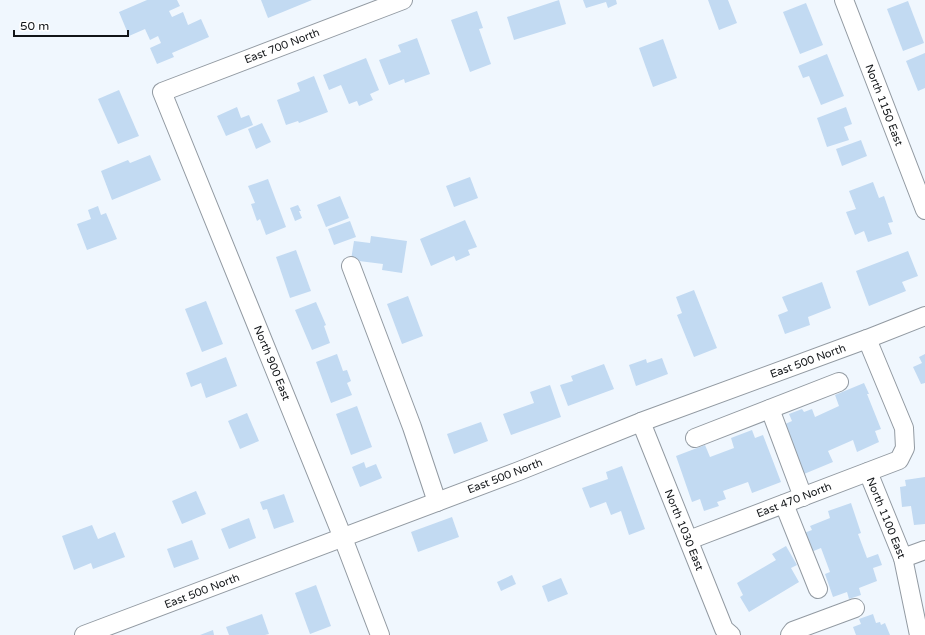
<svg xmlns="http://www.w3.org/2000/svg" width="925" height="635" font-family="'Varela Round',sans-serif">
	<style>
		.building { fill: #c2daf2 }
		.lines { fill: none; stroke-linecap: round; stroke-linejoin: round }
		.minor-casing { stroke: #929aa2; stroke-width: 20 }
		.minor { stroke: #fff; stroke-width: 18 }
		.labels { text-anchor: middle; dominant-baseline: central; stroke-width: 3; stroke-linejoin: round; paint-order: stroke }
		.street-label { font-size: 11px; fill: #121518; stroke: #fff }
	</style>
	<rect width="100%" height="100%" fill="#f0f7fe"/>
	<g class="building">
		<polygon points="147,0 177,0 180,6 169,11 172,17 183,12 188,25 201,19 209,37 172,53 174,57 157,64 150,48 161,43 158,36 150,40 145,29 129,36 119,12"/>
		<polygon points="261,0 312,0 268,18"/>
		<polygon points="559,0 566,24 514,40 507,17"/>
		<polygon points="583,0 616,0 617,4 608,8 606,2 586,8"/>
		<polygon points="708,0 728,0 737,23 719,30"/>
		<polygon points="908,1 924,43 903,51 887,9"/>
		<polygon points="806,3 823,45 800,54 783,12"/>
		<polygon points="477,11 483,28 479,29 491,64 470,72 451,20"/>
		<polygon points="417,38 430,74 405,83 404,79 389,85 379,60 401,52 398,45"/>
		<polygon points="663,39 677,78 653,87 639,48"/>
		<polygon points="925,53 925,88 918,91 906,61"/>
		<polygon points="827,54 844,96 821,105 809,76 803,78 798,66"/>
		<polygon points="366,58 379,90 370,94 373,100 359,106 357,101 349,104 341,85 329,90 323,75"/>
		<polygon points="314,76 328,112 299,123 298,121 286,125 277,100 300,91 297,83"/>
		<polygon points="119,90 139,136 118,144 98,99"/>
		<polygon points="237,107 241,118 249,115 253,125 226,136 217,116"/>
		<polygon points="846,107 852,124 844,127 849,140 827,147 817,118"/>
		<polygon points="262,123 271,142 256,149 248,129"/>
		<polygon points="861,140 867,156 842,166 836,149"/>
		<polygon points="150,155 161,180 112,200 101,171 128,160 130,163"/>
		<polygon points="470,177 478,198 454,207 446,186"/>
		<polygon points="268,179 286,227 266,235 260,219 257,221 251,204 255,203 248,186"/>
		<polygon points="873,182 879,198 884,196 893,222 888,223 892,234 868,242 864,231 855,235 846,212 856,209 849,191"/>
		<polygon points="340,196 349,218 326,227 317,205"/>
		<polygon points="298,205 301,211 299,211 302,218 295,221 290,208"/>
		<polygon points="98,206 101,215 106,213 117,239 87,250 77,224 91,219 88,210"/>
		<polygon points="465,220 477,247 468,250 470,255 456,261 454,256 431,266 420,239"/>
		<polygon points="350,221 356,237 334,245 328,229"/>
		<polygon points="371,236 407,241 402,273 382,270 383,264 351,260 354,241 370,243"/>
		<polygon points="296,250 311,291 290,298 276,257"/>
		<polygon points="908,251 918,276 902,282 906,291 869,306 856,271"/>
		<polygon points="822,282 831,308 808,317 810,325 785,334 778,315 788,311 782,297"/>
		<polygon points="694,290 717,348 694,357 677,315 682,313 676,297"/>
		<polygon points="408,296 423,336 402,344 387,304"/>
		<polygon points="206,301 223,344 202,352 185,309"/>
		<polygon points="316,302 326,325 324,326 330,343 312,350 295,310"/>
		<polygon points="337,354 343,371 347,370 351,381 347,383 352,395 331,403 316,362"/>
		<polygon points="925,354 925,383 921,384 913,367 922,363 919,357"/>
		<polygon points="226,357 237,386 206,398 201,383 191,387 186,373"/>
		<polygon points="662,358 668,374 636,386 629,365 646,359 647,363"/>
		<polygon points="604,364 614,389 568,406 560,385 573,381 571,376"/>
		<polygon points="864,383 869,394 867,394 881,429 875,431 879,442 857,452 853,440 828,451 833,462 804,474 783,425 792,421 789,414 802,409 804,412 812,409 815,417 839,406 835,395"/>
		<polygon points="550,385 561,417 511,435 503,414 534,403 530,392"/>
		<polygon points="357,406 372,447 351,455 336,414"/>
		<polygon points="247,413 259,441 240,449 228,421"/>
		<polygon points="481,422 488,441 454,454 447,434"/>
		<polygon points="752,430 755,438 763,435 781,482 752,493 748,482 723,491 726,499 717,502 719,506 704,511 700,499 692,502 676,456 705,445 710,457 734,448 731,438"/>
		<polygon points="364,462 366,468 376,464 382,478 360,487 352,467"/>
		<polygon points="622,466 645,529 629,535 621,511 611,515 606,502 590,508 582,488 608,479 606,472"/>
		<polygon points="925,477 925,524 914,525 911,506 902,507 900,487 906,486 905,480"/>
		<polygon points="196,491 206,514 182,524 172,501"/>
		<polygon points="284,494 294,522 274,529 267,509 263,510 260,502"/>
		<polygon points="851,503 861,533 858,534 867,558 878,554 882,565 873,568 877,581 859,588 861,595 849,599 847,592 833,597 825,574 830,572 821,548 811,552 804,533 812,530 810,526 830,518 828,511"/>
		<polygon points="452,517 459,537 418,552 411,532"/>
		<polygon points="249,518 256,538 229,549 221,529"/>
		<polygon points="92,525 98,539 115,532 125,557 93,569 91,563 74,570 62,536"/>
		<polygon points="192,540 199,559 174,568 167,549"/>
		<polygon points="786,546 797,565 791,568 799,582 749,612 740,597 743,595 737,583 776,560 772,554"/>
		<polygon points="512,575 516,584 501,591 497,582"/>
		<polygon points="561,578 568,594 548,602 542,586"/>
		<polygon points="316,585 331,626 310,634 295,593"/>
		<polygon points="262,614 269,634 265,635 229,635 226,627"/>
		<polygon points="873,614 876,623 880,622 881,625 885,623 890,635 856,635 853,627 861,624 859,619"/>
		<polygon points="213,630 214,635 200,635"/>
	</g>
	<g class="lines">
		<defs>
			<g id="minor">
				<polyline points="844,0 925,210"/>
				<polyline points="351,266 412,427 437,502"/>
				<polyline points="770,409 803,497"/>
				<polyline points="641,422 724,629 731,635"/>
				<polyline points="695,438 839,382"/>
				<polyline points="868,472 903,558 919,635"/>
				<polyline points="784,504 818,589"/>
				<polyline points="689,540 899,460 905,448 904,428 867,339"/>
				<polyline points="903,558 925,550"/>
				<polyline points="84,635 519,471 641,422 867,339 925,316"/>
				<polyline points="380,635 343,538 162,92 403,0"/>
				<polyline points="790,635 793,631 855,608"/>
			</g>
		</defs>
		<use href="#minor" class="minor-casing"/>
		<use href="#minor" class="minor"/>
	</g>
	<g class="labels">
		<g class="street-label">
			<text transform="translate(282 46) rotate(-21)">East 700 North</text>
			<text transform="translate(884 105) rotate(69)">North 1150 East</text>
			<text transform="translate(808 361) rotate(-20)">East 500 North</text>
			<text transform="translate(272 363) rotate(68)">North 900 East</text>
			<text transform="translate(505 476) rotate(-21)">East 500 North</text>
			<text transform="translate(794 500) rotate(-21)">East 470 North</text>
			<text transform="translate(886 518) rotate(68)">North 1100 East</text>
			<text transform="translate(684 530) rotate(68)">North 1030 East</text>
			<text transform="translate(202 591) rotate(-21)">East 500 North</text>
		</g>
	</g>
	<path d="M14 30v6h114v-6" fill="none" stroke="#121518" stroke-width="2"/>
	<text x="20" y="30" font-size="12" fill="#121518" stroke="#ffffff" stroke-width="3" paint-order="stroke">50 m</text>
</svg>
